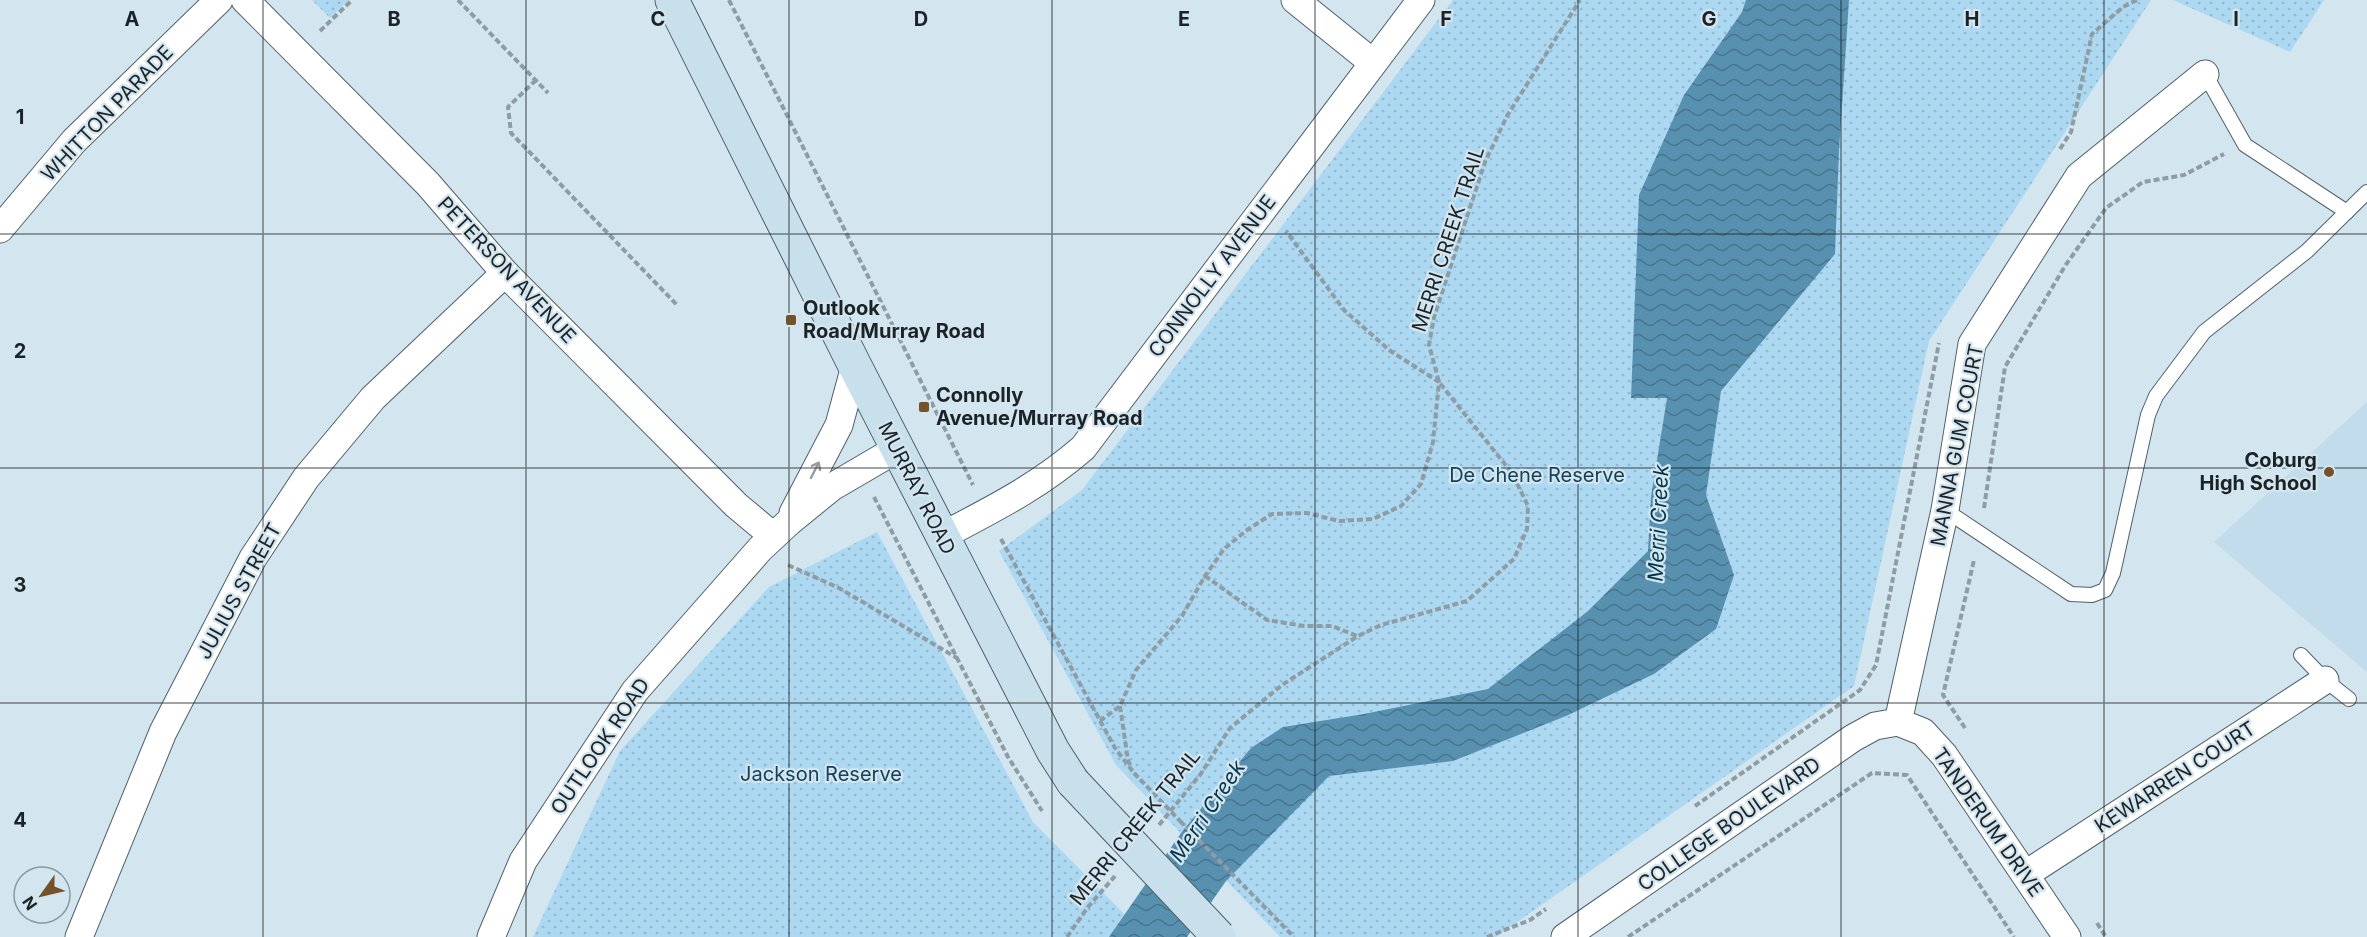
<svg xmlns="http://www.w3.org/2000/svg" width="2367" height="937" font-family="Inter,sans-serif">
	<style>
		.built { fill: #c2dceb }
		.park { fill: url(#park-dots) }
		.water { fill: url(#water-waves) }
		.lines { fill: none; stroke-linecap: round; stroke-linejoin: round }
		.service-casing { stroke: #506069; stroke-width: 16 }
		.minor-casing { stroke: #506069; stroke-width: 29 }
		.secondary-casing { stroke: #506069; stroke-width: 35 }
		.path { stroke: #8e9ca4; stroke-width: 4; stroke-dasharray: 6 3; stroke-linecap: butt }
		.service { stroke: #fff; stroke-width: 14 }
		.minor { stroke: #fff; stroke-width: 27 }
		.secondary { stroke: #c7e0ec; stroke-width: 33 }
		.secondary-bridge-casing { stroke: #506069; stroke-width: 35; stroke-linecap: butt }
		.path-bridge { stroke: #8e9ca4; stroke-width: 4; stroke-dasharray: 6 3; stroke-linecap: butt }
		.secondary-bridge { stroke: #c7e0ec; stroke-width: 33 }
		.oneway { stroke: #999c9e }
		.grid { fill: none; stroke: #1c2327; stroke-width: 1.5; stroke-opacity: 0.55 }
		.poi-dot { fill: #74532a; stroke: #d3e5ef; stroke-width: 2 }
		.labels { text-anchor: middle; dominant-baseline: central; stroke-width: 4.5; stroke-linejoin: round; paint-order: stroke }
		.street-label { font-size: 20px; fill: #1c2327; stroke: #d3e5ef }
		.poi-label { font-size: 20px; font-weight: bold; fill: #1c2327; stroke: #d3e5ef; text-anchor: start }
		.park-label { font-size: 20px; fill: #144359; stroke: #d3e5ef }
		.water-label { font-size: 21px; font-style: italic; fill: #02354b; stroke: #d3e5ef }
		.grid-label { font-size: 20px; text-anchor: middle; font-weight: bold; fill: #1c2327; stroke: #d3e5ef; stroke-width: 4.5; stroke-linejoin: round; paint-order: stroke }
	</style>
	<defs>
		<pattern id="park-dots" width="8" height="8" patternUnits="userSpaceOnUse" patternTransform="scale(1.5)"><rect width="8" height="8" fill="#acd8f1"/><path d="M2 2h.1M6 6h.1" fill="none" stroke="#93b9cf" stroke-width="1.8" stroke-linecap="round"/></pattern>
		<pattern id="water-waves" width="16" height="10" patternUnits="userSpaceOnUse" patternTransform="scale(1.5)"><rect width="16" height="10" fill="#5890af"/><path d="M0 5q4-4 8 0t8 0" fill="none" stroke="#48758e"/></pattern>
	</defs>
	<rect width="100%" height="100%" fill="#d3e5ef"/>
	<polygon class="built" points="2367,402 2367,672 2214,542"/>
	<g class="park">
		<polygon points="312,0 348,0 330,18"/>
		<polygon points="1453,0 2151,0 1929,341 1854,686 1496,937 1280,937 1116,765 999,551 1082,490"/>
		<polygon points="2173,0 2324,0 2290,52"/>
		<polygon points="877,532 1033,822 1147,937 533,937 620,751 769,587"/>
	</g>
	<polygon class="water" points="1746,0 1849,0 1839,151 1835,254 1721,391 1706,495 1734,575 1716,629 1654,674 1566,716 1453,761 1329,776 1226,881 1187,937 1109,937 1181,833 1251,748 1283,727 1364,714 1488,689 1588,611 1648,551 1651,497 1667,398 1631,398 1639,195 1684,95 1742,12"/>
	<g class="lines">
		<defs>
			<g id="service">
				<polyline points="2205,74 2245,145 2347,212"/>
				<polyline points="1945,510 2071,594 2092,595 2105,590 2113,573 2148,415 2156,396 2204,332 2307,251 2367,192"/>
				<polyline points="2301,655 2325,680 2349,699"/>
			</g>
			<g id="minor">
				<polyline points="245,0 428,184 505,273 736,505 773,536"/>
				<polyline points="1295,0 1372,62"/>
				<polyline points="0,229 74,141 219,0"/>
				<polyline points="793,513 839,425 855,366"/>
				<path d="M942,536c51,-27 96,-49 141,-88l338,-448"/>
				<polyline points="1898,722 1945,510 1972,344 2079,176 2205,74"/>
				<polyline points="1898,722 1923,732 1944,755 2067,937"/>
				<polyline points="2026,874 2325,680"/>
				<polyline points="79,937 163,732 253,558 306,478 373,398 505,273"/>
				<polyline points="491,937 523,861 635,691 760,549 789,522 832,487 897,449"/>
				<polyline points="1565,937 1853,738 1875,726 1898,722"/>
			</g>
			<polyline id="secondary" points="672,0 855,366 1053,751 1073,782"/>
		</defs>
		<use href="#service" class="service-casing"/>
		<use href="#minor" class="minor-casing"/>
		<use href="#secondary" class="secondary-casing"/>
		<g class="path">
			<polyline points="458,0 548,93"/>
			<polyline points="729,0 973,485"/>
			<polyline points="320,31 352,0"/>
			<polyline points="536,80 508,107 511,133 677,305"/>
			<polyline points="2060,149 2071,132 2092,34 2123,7 2137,0"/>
			<polyline points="874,497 1008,757 1042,811"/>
			<polyline points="1984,508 2005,367 2065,266 2106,208 2143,182 2184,175 2224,154"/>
			<polyline points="1001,539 1115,748 1134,773"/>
			<polyline points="788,565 839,588 957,658"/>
			<polyline points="1205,576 1267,620 1304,626 1332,626 1357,636"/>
			<polyline points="1120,706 1128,760 1131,767"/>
			<polyline points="1100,721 1120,706 1136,670 1182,616 1205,576 1224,549 1247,530 1272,514 1307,513 1339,521 1373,519 1401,506 1421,484 1433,442 1439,382 1389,350 1344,310 1286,231"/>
			<polyline points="1965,728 1943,695 1974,560"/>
			<polyline points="1695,806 1860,690 1876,665 1939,343"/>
			<polyline points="1180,821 1294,937"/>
			<polyline points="1159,825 1200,775 1230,728 1282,685 1358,636 1381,625 1467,601 1514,559 1527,529 1528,506 1512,473 1439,382 1429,345 1434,317 1485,162 1507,116 1580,0"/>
			<polyline points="2097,923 2106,937"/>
			<polyline points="1067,937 1088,907 1115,876"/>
			<polyline points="1487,937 1530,920 1546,909"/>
			<polyline points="1628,937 1872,773 1907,775 2014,937"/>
		</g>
		<use href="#service" class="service"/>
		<use href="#minor" class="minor"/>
		<use href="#secondary" class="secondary"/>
		<defs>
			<polyline id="secondary-bridge" points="1073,782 1219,937"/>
		</defs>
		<use href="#secondary-bridge" class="secondary-bridge-casing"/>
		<polyline class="path-bridge" points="1134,773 1180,821"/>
		<use href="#secondary-bridge" class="secondary-bridge"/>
	</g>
	<defs><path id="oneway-shaft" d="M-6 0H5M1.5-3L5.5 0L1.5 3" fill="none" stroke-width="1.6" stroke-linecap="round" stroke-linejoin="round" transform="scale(1.5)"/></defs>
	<use class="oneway" href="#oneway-shaft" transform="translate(815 470) rotate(-63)"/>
	<path class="grid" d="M263,0v937M526,0v937M789,0v937M1052,0v937M1315,0v937M1578,0v937M1841,0v937M2104,0v937M0,234h2367M0,468h2367M0,703h2367"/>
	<g class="poi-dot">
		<rect x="785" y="314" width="12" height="12" rx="3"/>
		<rect x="918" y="401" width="12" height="12" rx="3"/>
		<circle cx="2329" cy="472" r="6"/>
	</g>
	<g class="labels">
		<g class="street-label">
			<text transform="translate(107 113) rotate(-46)">WHITTON PARADE</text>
			<text transform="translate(1448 239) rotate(-72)">MERRI CREEK TRAIL</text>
			<text transform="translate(507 270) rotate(47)">PETERSON AVENUE</text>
			<text transform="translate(1212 276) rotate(-53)">CONNOLLY AVENUE</text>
			<text transform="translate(1957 445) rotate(-79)">MANNA GUM COURT</text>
			<text transform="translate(917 488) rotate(63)">MURRAY ROAD</text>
			<text transform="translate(239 591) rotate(-61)">JULIUS STREET</text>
			<text transform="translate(600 746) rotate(-56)">OUTLOOK ROAD</text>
			<text transform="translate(2175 777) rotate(-33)">KEWARREN COURT</text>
			<text transform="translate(1988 822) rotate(55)">TANDERUM DRIVE</text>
			<text transform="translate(1729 824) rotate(-35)">COLLEGE BOULEVARD</text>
			<text transform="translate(1135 827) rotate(-51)">MERRI CREEK TRAIL</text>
		</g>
		<g class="poi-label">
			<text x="803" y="308">Outlook<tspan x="803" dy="23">Road/Murray Road</tspan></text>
			<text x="936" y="395">Connolly<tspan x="936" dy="23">Avenue/Murray Road</tspan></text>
			<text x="2317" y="460" text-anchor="end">Coburg<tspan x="2317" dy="23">High School</tspan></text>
		</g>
		<g class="park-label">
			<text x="1537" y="475">De Chene Reserve</text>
			<text x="821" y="774">Jackson Reserve</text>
		</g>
		<g class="water-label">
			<text transform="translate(1658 523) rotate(-87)">Merri Creek</text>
			<text transform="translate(1207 811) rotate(-56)">Merri Creek</text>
		</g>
	</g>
	<g class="grid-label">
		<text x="132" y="26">A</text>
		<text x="394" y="26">B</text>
		<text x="658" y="26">C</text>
		<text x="921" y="26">D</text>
		<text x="1184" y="26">E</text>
		<text x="1446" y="26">F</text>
		<text x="1709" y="26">G</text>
		<text x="1972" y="26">H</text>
		<text x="2236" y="26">I</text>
		<text x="20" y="124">1</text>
		<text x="20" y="358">2</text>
		<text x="20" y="592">3</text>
		<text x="20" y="827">4</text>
	</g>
	<g transform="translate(42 895) rotate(236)"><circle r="28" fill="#d3e5ef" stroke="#8a979f" stroke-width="1.5"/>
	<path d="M0-4.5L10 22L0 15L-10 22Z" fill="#74532a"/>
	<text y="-9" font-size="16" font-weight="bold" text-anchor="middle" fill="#1c2327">N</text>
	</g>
</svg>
